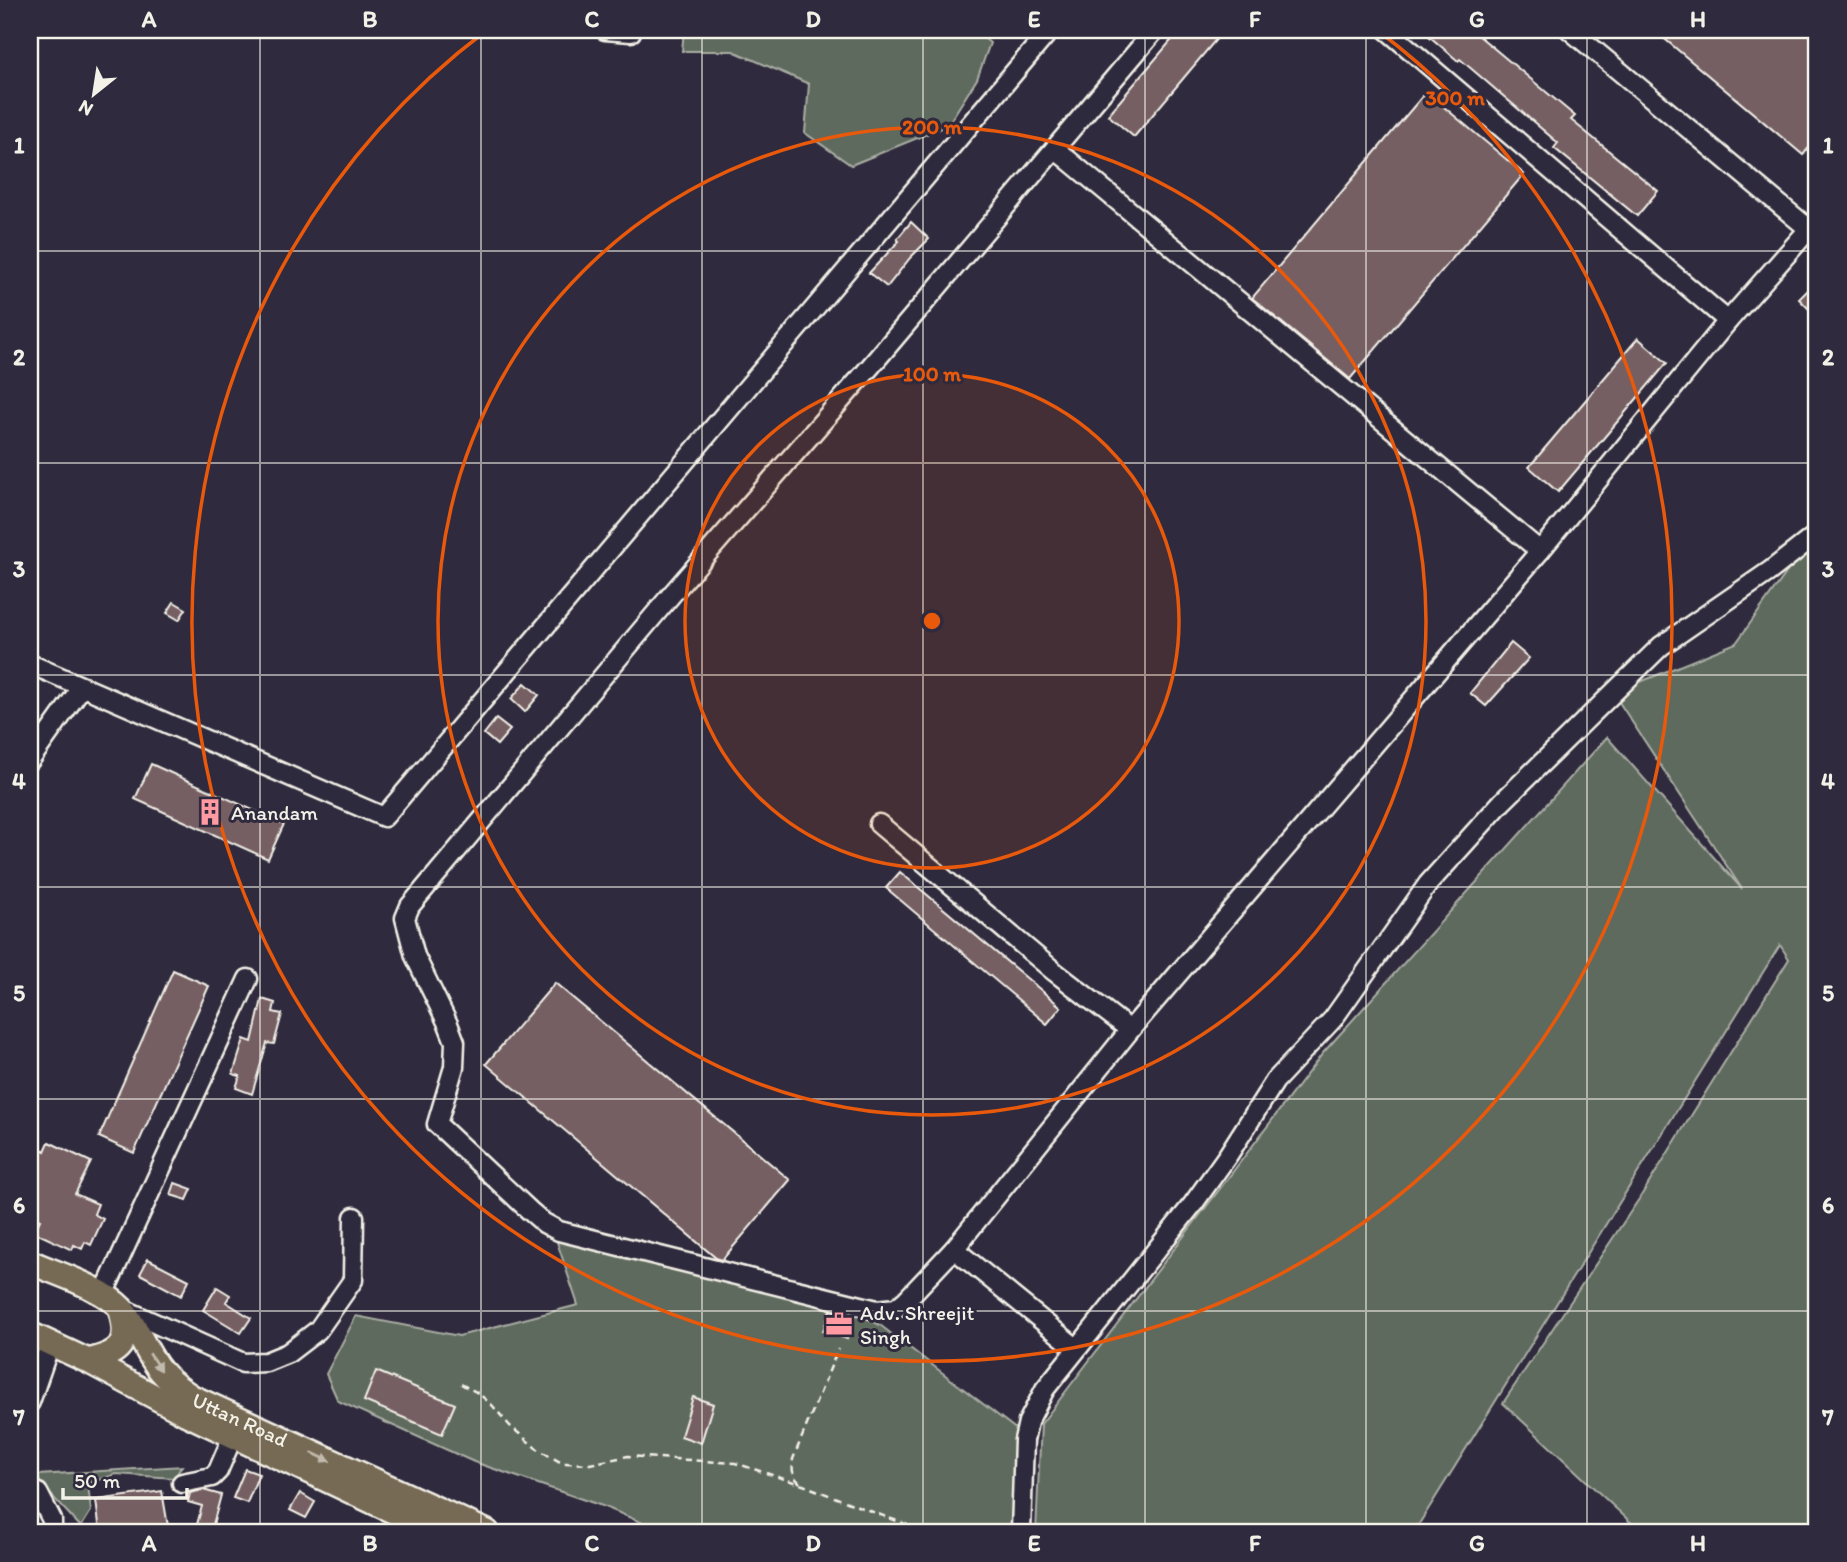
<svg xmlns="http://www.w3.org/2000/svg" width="1847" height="1562" font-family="Itim,sans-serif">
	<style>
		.green { fill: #5f6a5f; stroke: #aaaea4; stroke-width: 2 }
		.building { fill: #755e64; stroke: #f4f1e8; stroke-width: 2 }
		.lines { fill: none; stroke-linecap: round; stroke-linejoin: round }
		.minor-casing { stroke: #f4f1e8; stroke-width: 23 }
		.major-casing { stroke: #f4f1e8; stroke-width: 28 }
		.path { stroke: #f4f1e8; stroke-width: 2.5; stroke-dasharray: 7 5; stroke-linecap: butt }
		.minor { stroke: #2f2a3d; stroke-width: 18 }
		.major { stroke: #766a54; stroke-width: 23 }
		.oneway { fill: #c2bbad }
		.grid { fill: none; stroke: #f4f1e8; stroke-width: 2; stroke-opacity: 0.55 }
		.ring { fill: none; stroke: #e8590c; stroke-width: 3.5 }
		.labels { text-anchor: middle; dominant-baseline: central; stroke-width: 6; stroke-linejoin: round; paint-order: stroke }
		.poi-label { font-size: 21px; fill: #f4f1e8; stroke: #2f2a3d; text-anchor: start }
		.street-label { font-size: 21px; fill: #f4f1e8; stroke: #2f2a3d }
		.centre { fill: #e8590c; stroke: #2f2a3d; stroke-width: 3.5 }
		.ring-label { font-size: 21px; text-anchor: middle; font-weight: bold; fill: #e8590c; stroke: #2f2a3d; stroke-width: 6; stroke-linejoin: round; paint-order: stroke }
		.neatline { fill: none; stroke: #f4f1e8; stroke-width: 2.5 }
		.grid-label { font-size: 23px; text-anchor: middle; font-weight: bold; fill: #f4f1e8 }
	</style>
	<rect width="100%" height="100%" fill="#2f2a3d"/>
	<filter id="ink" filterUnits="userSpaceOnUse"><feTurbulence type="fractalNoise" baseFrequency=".0143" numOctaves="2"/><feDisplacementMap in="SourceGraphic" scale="14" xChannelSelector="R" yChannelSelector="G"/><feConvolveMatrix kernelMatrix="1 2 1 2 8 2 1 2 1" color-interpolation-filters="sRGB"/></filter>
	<g filter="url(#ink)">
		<g class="green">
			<polygon points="684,30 974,30 990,43 977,79 947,126 851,165 805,133 809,84 733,51 682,51"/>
			<polygon points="1817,530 1817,1532 1641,1532 1503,1403 1639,1199 1789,959 1780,945 1414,1532 1036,1532 1041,1424 1323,1053 1607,737 1742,889 1613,693 1736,643"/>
			<polygon points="556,1239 851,1310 880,1325 1017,1430 1012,1532 664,1532 605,1507 474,1462 338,1401 326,1374 356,1316 459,1336 578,1305"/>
			<polygon points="182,1466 174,1478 116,1474 88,1484 91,1511 81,1527 40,1483 38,1475"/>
		</g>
		<g class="building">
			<polygon points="1180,30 1224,30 1134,137 1108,115"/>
			<polygon points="1422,30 1472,30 1575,116 1571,120 1658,191 1637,216 1554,148 1558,143 1460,59 1458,61"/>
			<polygon points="1654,30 1817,30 1817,137 1803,155"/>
			<polygon points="1426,92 1524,174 1350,379 1252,298"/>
			<polygon points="911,222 929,239 910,258 887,287 869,273 899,241 897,239"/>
			<polygon points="1817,281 1817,317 1799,299"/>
			<polygon points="1638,338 1667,363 1558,492 1529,467"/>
			<polygon points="174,602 186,609 179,620 167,613"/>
			<polygon points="1511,643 1529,658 1486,706 1470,693"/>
			<polygon points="525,683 539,695 525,712 511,699"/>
			<polygon points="496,719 510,730 497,745 484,734"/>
			<polygon points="151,764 284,824 268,859 135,799"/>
			<polygon points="900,872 1061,1007 1047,1024 886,888"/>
			<polygon points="173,970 209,986 134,1153 99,1137"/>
			<polygon points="555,983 790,1180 722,1260 716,1258 486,1064"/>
			<polygon points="262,999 275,1003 273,1012 282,1014 274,1044 267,1043 252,1094 236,1088 240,1076 233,1074 244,1039 252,1042"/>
			<polygon points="49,1142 91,1162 75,1194 98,1204 94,1214 103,1219 91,1245 85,1242 82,1249 74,1245 72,1250 34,1232 40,1220 30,1215 30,1143 45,1151"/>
			<polygon points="175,1183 192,1189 187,1200 171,1195"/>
			<polygon points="148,1259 189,1280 181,1296 140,1274"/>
			<polygon points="217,1287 230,1295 226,1302 251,1318 241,1333 203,1310"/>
			<polygon points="830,1310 854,1317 847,1339 823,1331"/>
			<polygon points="376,1371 455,1404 442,1434 364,1401"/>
			<polygon points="693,1397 713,1404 701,1443 681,1436"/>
			<polygon points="245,1469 259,1474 247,1503 233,1498"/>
			<polygon points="203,1490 221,1495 211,1532 195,1532 202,1506 188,1502 190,1493"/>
			<polygon points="162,1491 169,1532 100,1532 96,1500"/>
			<polygon points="300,1493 315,1502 306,1518 290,1510"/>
		</g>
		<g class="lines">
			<defs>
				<g id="minor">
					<polyline points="605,30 631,32"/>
					<polyline points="1155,30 870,367 672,594 410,906 405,918 415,956 448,1024 455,1042 454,1067 437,1124 530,1211 544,1223 559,1231 877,1310 896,1308 906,1300 954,1249 1130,1030 1540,551 1728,321 1817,220"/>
					<polyline points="1387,30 1728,321"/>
					<polyline points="1570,30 1809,229"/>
					<polyline points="1055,149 1540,551"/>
					<polyline points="30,664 384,817 1050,30"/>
					<polyline points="30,760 81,688"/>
					<polyline points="879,824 1055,972 1130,1030"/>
					<polyline points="954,1249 1076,1348"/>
					<polyline points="103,1295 248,979"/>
					<polyline points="121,1308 243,1363 266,1362 288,1353 318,1330 353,1280 354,1217"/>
					<polyline points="30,1402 50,1344"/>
					<polyline points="182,1483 212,1477 218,1471 233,1436"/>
					<polyline points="30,1491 38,1493 52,1520 52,1532"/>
					<polyline points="1021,1532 1024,1440 1028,1422 1045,1389 1193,1204 1228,1155 1275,1081 1333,1019 1428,884 1502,802 1661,646 1770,571 1817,534"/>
				</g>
				<g id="major">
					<path id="s1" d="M30,1262c27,12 72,25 92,47 13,15 20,34 31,51 10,17 24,27 39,37l295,135"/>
					<polyline points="30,1334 88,1361 185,1413 437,1532"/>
					<path d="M88,1361c32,-8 42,-16 33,-50"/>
				</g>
			</defs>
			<use href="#minor" class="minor-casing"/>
			<use href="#major" class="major-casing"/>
			<g class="path">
				<polyline points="461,1384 478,1393 492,1405 510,1426 536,1448 562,1463 590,1464 628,1456 735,1463 803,1485 886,1517 911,1526 918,1532"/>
				<path d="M800,1483c-8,-7 -8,-13 -7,-24l45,-110"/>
			</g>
			<use href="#minor" class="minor"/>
			<use href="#major" class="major"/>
		</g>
		<defs><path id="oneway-solid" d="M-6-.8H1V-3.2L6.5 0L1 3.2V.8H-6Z" transform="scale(1.75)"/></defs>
		<g class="oneway">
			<use href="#oneway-solid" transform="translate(155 1362) rotate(57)"/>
			<use href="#oneway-solid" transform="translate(321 1457) rotate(25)"/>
		</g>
	</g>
	<path class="grid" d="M260,30v1502M481,30v1502M702,30v1502M923,30v1502M1145,30v1502M1366,30v1502M1587,30v1502M30,251h1787M30,463h1787M30,675h1787M30,887h1787M30,1099h1787M30,1311h1787"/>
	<circle cx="932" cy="621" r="247" fill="#e8590c" fill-opacity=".12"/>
	<g class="ring">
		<circle cx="932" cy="621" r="247"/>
		<circle cx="932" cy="621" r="494"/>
		<path d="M1377 30A740 740 0 1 1 487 30"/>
	</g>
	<defs>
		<symbol id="building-bare" viewBox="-9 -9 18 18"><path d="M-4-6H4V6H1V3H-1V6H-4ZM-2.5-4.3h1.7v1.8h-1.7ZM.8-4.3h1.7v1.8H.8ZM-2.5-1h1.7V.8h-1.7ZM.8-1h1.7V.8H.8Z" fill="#ff9aa2" stroke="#2f2a3d" stroke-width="2.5" paint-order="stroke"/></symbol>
		<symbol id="office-bare" viewBox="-9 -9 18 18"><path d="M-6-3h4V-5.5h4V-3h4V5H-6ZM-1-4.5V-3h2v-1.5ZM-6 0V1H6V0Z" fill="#ff9aa2" stroke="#2f2a3d" stroke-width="2.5" paint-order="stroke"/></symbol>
	</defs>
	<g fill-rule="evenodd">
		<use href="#building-bare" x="191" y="793" width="38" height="38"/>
		<use href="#office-bare" x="820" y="1305" width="38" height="38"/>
	</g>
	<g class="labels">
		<g class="poi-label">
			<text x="231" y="812">Anandam</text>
			<text x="860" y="1312">Adv. Shreejit<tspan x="860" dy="24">Singh</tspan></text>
		</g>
		<g class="street-label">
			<text stroke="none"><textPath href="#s1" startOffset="271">Uttan Road</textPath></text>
		</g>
	</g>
	<circle cx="932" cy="621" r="10" class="centre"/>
	<g class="ring-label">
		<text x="1455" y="105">300 m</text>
		<text x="932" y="134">200 m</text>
		<text x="932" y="381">100 m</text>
	</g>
	<rect width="1847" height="1562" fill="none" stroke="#2f2a3d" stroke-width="77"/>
	<g transform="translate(94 94) rotate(210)" stroke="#2f2a3d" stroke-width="5" paint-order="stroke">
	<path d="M0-5L12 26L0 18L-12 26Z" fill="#f4f1e8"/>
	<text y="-10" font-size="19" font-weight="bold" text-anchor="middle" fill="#f4f1e8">N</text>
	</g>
	<path d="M63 1488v10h124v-10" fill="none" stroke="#f4f1e8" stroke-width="3.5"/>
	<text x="74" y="1488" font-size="21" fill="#f4f1e8" stroke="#2f2a3d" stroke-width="5" paint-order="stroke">50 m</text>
	<rect x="38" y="38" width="1770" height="1486" class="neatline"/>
	<g class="grid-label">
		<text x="149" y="27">A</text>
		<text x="370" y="27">B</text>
		<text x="592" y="27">C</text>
		<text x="813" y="27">D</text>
		<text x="1034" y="27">E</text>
		<text x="1255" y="27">F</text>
		<text x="1477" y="27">G</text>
		<text x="1698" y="27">H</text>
		<text x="19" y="153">1</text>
		<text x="1828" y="153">1</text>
		<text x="19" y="365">2</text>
		<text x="1828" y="365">2</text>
		<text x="19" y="577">3</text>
		<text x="1828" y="577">3</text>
		<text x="19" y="789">4</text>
		<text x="1828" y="789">4</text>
		<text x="19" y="1001">5</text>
		<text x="1828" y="1001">5</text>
		<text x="19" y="1213">6</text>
		<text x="1828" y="1213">6</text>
		<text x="19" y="1425">7</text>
		<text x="1828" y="1425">7</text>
		<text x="149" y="1551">A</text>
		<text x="370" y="1551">B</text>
		<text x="592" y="1551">C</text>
		<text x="813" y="1551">D</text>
		<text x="1034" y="1551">E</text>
		<text x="1255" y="1551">F</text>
		<text x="1477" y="1551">G</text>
		<text x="1698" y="1551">H</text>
	</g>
</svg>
